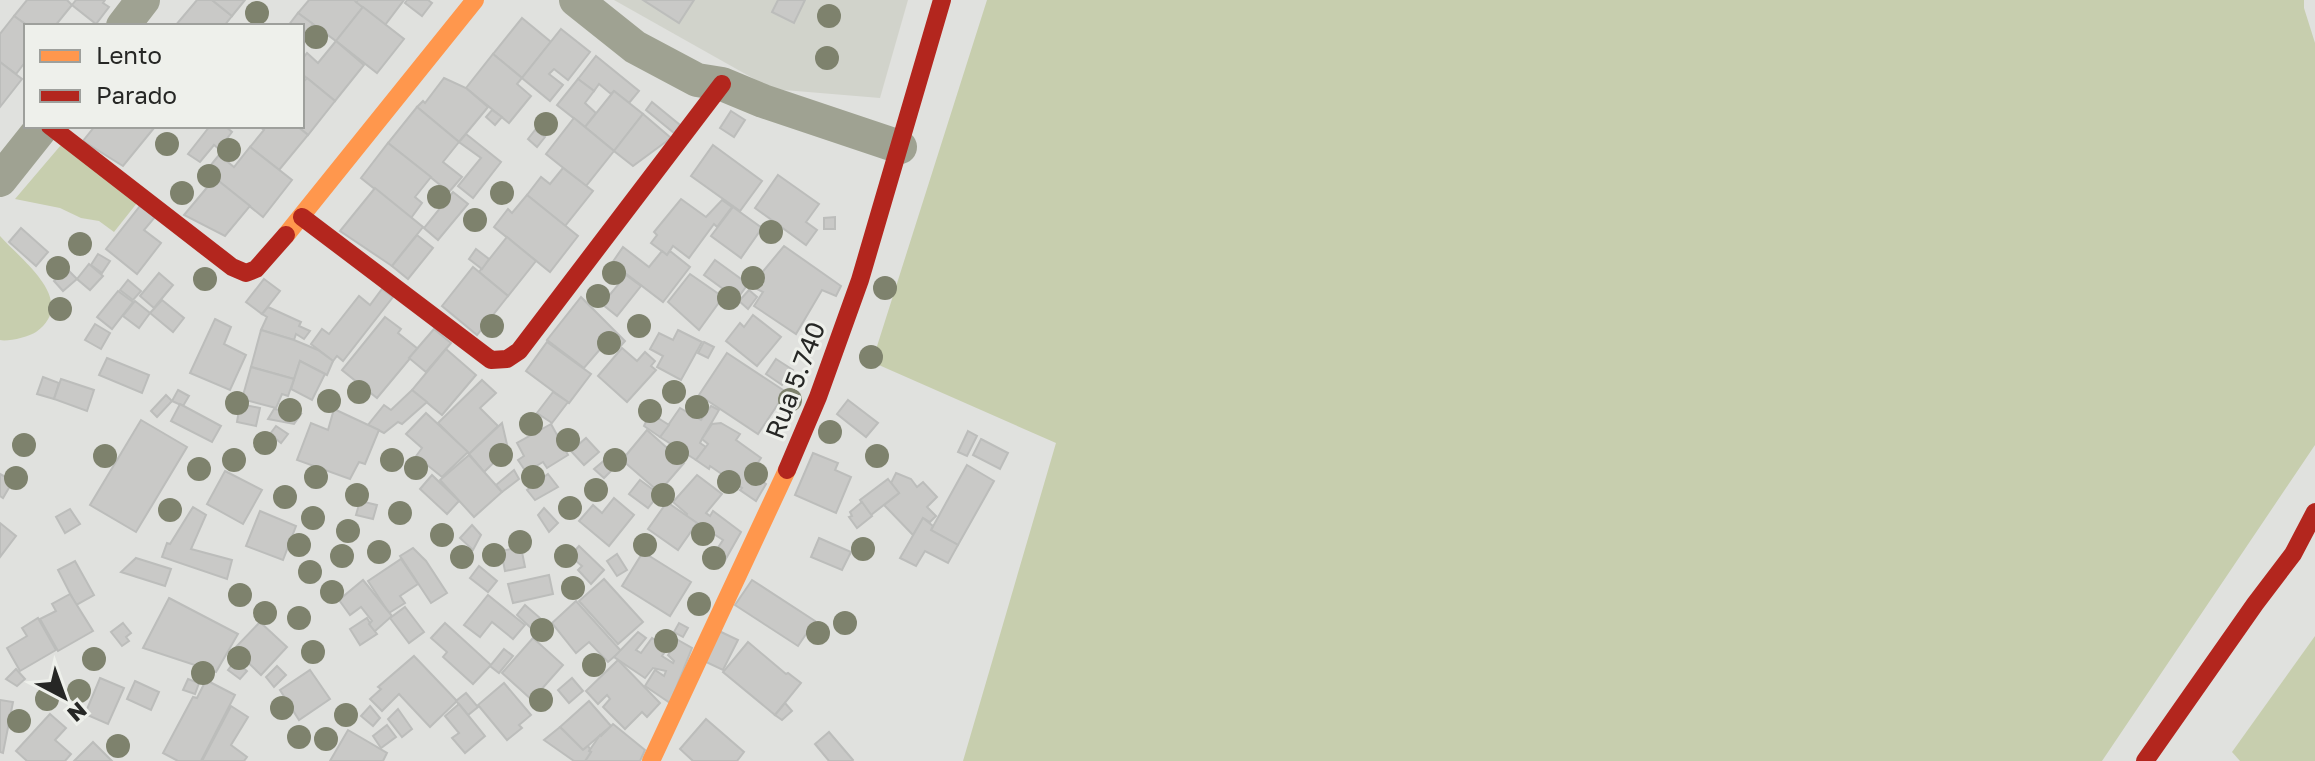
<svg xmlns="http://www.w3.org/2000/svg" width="2315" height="761" font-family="'Golos Text',sans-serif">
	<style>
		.built { fill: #d1d3cb }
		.green { fill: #c7ceae }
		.building { fill: #c9c9c7; stroke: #bcbdbb; stroke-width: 2 }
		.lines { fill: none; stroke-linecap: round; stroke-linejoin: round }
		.street { stroke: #9fa292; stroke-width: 34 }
		.slow { stroke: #ff974d; stroke-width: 18 }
		.jam { stroke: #b3261e; stroke-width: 18 }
		.tree { fill: #7e826d }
		.labels { text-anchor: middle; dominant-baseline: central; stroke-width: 6; stroke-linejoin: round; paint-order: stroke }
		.street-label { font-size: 26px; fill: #262725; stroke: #eef0eb }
	</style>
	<rect width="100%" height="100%" fill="#e0e1de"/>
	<polygon class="built" points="614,0 908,0 880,98 772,89"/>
	<g class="green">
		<polygon points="987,0 2304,0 2304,8 2315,43 2315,445 2102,761 963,761 1056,443 872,362"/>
		<polygon points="61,145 137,203 114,232 99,221 81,218 60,208 15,199"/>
		<path d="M0,236c21,24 79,65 36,96 -7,5 -29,10 -36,8z"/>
		<polygon points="2315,636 2315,761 2240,761 2232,752"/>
	</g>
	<g class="building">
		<polygon points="27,0 67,0 72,5 55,26 28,26 14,16"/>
		<polygon points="76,0 105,0 103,3 109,7 96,24 72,5"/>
		<polygon points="197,0 212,0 232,16 224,26 175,26"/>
		<polygon points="212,0 245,0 232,16"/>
		<polygon points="309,0 354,0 363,7 336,41 298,13"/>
		<polygon points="358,0 404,0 385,25 356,2"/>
		<polygon points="407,0 428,0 432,3 422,16 405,3"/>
		<polygon points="643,0 694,0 679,23"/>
		<polygon points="778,0 805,0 794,23 772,12"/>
		<polygon points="363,7 404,39 377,73 336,41"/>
		<polygon points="298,13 313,24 302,39 302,26 288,26"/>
		<polygon points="14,16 28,26 26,61 16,74 0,62 0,34"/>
		<polygon points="522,18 551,42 522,78 493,54"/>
		<polygon points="561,29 590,52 568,80 554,69 549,74 563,85 550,101 522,78"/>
		<polygon points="336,41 364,65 335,101 302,74 302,59 307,53 318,63"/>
		<polygon points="493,54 522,78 517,84 531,96 509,123 466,88"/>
		<polygon points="596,56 639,91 629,103 614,91 611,94 599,84 594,91 578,79"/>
		<polygon points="0,62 22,79 0,107"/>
		<polygon points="307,78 335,101 308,135 297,126 302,126 302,83"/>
		<polygon points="444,78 466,88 488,107 459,142 417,107 423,101 425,103"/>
		<polygon points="578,79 594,91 585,103 596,113 585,127 557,105"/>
		<polygon points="614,91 643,114 614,151 585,127"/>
		<polygon points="652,102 680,125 674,133 646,110"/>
		<polygon points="417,107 459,142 443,162 462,177 449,192 388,143"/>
		<polygon points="492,110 502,117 495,125 486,117"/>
		<polygon points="731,111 745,120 734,137 720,128"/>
		<polygon points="643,114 671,138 633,166 614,151"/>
		<polygon points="574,118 614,151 586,186 546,154"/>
		<polygon points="95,126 152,126 154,128 123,166 83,141"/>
		<polygon points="210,126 225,126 232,132 219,149 214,145 200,162 188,154"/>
		<polygon points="259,126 297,126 308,135 279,170 250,147 264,130"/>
		<polygon points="535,130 545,137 537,147 528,139"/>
		<polygon points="466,134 501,162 473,198 458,186 481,158 459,142"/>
		<polygon points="388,143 431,177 415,197 422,203 411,218 361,178"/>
		<polygon points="713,145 762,181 740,211 691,176"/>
		<polygon points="250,147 292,180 263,217 206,171 219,155 234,167"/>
		<polygon points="563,168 593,191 565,226 527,195 541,177 550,184"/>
		<polygon points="778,175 819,204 806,222 817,230 806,245 755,208"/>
		<polygon points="215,178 250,206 225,236 184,215"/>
		<polygon points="375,188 423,227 392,266 340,231"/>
		<polygon points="453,192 468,204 438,240 424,228"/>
		<polygon points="527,195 578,236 550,272 494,227 508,209 512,213"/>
		<polygon points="681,199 706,217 722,200 732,207 717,227 714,224 689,258 673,246 667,255 651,243 657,235 654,232"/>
		<polygon points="140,206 155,217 144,230 161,243 137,274 106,249"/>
		<polygon points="733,207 762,228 741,258 711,236"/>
		<polygon points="835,217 835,229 824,229 824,218"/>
		<polygon points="21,228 48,252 36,266 9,242"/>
		<polygon points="417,235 433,248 408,279 392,266"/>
		<polygon points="507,237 536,261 508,296 479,272"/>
		<polygon points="784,246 841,286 836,296 822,290 796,334 754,306 763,292 751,286"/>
		<polygon points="623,247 649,267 662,251 667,255 670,251 690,267 663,302 612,263"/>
		<polygon points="476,249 489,259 482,269 469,259"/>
		<polygon points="98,254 110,261 102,273 91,265"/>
		<polygon points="715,260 748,284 737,299 704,275"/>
		<polygon points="89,264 103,276 90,290 77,279"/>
		<polygon points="473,267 508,296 477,335 442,306"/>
		<polygon points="67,269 77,279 63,291 54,281"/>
		<polygon points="159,273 173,285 154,308 140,296"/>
		<polygon points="690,274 723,297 699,330 668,302"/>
		<polygon points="626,275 641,286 617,316 602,304"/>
		<polygon points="264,279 280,291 262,314 246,302"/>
		<polygon points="128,280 141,291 133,300 120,290"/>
		<polygon points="382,289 393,297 343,361 337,356 333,361 311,344 322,329 329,334 359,296 370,305"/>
		<polygon points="749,290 757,297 748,309 739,301"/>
		<polygon points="118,291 133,302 112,329 97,317"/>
		<polygon points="581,297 625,341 618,349 608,340 584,368 547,340"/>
		<polygon points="162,300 184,318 173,332 150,313"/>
		<polygon points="135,301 150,313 139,328 123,316"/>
		<polygon points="268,307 301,322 299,326 310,331 304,339 296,334 294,340 261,330 267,317 262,314"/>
		<polygon points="753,315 781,337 757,366 726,341 740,323 744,327"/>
		<polygon points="385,317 401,329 398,333 418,349 377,398 342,370"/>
		<polygon points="215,319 231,327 224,344 246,355 230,390 190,373"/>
		<polygon points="95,324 110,333 101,349 85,340"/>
		<polygon points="434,329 451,343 426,372 409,358"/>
		<polygon points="261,330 294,340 318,350 333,361 327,375 300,361 294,379 251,367"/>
		<polygon points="678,330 702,342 681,380 657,367 663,356 650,349 659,333 673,340"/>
		<polygon points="547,342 591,374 569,403 526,371"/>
		<polygon points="704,342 714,347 708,358 698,353"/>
		<polygon points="622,348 637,361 645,352 655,361 651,366 656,370 627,402 598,376"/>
		<polygon points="446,349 476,375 442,415 412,390"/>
		<polygon points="727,353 786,392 758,434 699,395"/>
		<polygon points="107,358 149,375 142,393 99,375"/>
		<polygon points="776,359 793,370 782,385 766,374"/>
		<polygon points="300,361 325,374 312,400 291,389"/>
		<polygon points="251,367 294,379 288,396 282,394 276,408 242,399"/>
		<polygon points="43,377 59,383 54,399 37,394"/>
		<polygon points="61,379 94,390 87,411 54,399"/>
		<polygon points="482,380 496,393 480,408 498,426 469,454 438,423"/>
		<polygon points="178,390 189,396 183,406 172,401"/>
		<polygon points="412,390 427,402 402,424 398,422 384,433 368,425 384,405 391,410"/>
		<polygon points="553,392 568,402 552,423 537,413"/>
		<polygon points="166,395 172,401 157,417 151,411"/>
		<polygon points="848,400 878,423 866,437 837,414"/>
		<polygon points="180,404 221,426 212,442 171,421"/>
		<polygon points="240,404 260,408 256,426 237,422"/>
		<polygon points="711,406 719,410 702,439 700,443 706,447 696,460 660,437 680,408 701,420"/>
		<polygon points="274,409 301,414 294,424 268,419"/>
		<polygon points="334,409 379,430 365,464 359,462 350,479 297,460 311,423 328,430"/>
		<polygon points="426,413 468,452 442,477 426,464 423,467 414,459 422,448 406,434"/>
		<polygon points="650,413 669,425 660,437 644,426"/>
		<polygon points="141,420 187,447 136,532 90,505"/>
		<polygon points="502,423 508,449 484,472 469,454"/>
		<polygon points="721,423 740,434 736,440 761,458 751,473 766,484 756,501 740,490 742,488 710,466 709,469 696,460 708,444 702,439 712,424"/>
		<polygon points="551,424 568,455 547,468 543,462 526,472 518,460 524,456 517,443"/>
		<polygon points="276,426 288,434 281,443 270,434"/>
		<polygon points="647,430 684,463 659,492 622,460"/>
		<polygon points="968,431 977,436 967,456 958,452"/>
		<polygon points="586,438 599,452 584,465 571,451"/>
		<polygon points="981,439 1008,453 1000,469 973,455"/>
		<polygon points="813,453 838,463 835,470 851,477 836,513 795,495"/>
		<polygon points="469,455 502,492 474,517 440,480"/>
		<polygon points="606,459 614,468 604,478 594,469"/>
		<polygon points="967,465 994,481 958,545 931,530"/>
		<polygon points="514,470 519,479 502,492 496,485"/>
		<polygon points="225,471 262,490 243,524 207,504"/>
		<polygon points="896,473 911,479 917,487 923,482 937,497 927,507 936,516 930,522 923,518 913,535 884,505 899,493 891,483"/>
		<polygon points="0,474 13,481 3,498 0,496"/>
		<polygon points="548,474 558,487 535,500 527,490"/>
		<polygon points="432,475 459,501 447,514 420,489"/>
		<polygon points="697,475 722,494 706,513 710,516 713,511 741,532 724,562 713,555 723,540 686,516 687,514 673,502"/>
		<polygon points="888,479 899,493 871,515 860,500"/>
		<polygon points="640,480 659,494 648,508 629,494"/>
		<polygon points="614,498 634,515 609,546 579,521 593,505 602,513"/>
		<polygon points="360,501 377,505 373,519 356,515"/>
		<polygon points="667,502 697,523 678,550 648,529"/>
		<polygon points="862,502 872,516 857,528 849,517 852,516 850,512"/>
		<polygon points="193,507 206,515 191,549 232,560 227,579 162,557 167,543 170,544"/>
		<polygon points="544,508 558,523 549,532 538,515"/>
		<polygon points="70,509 80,524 65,533 56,517"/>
		<polygon points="260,511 296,526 283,560 246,546"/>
		<polygon points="923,518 933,526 931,530 958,545 948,563 925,551 916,566 900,558"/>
		<polygon points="0,523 16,536 0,557"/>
		<polygon points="472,525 481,535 473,550 460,538"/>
		<polygon points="819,538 851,552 842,570 811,557"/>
		<polygon points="579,546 604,570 591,584 578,570 582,566 570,556"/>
		<polygon points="521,547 525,567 505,571 501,551"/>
		<polygon points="413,548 426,561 447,593 431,603 400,556"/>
		<polygon points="643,552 691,582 670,616 622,586"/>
		<polygon points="617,554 627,570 617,576 607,561"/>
		<polygon points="136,558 171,569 165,586 121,572"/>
		<polygon points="401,559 418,584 400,596 405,603 389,613 368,581"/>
		<polygon points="75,561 94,595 76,605 58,570"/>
		<polygon points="479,566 497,581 488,592 470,578"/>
		<polygon points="549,575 553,594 513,603 508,584"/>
		<polygon points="604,579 643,622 618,644 579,601"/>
		<polygon points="363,580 392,616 374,632 369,624 372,621 361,607 350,615 339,600"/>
		<polygon points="752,580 815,621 798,646 735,605"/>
		<polygon points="70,594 93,631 58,651 40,619 56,611 52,604"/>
		<polygon points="488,595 525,625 513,639 492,622 480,637 464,625"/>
		<polygon points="169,598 238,634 216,672 143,648"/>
		<polygon points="576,601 621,651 608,662 589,642 576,653 552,623"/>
		<polygon points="525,605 540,618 531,628 517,615"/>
		<polygon points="405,607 424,632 409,643 390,618"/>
		<polygon points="38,618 56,650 20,671 7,648 27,636 22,628"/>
		<polygon points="367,618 370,623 369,624 377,634 360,645 350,629"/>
		<polygon points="260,622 287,647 261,675 234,649"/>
		<polygon points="123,623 131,633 126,637 129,641 122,646 111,632"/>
		<polygon points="445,623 491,665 473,684 443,657 447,652 431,638"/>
		<polygon points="679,623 688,628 683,637 674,632"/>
		<polygon points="719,631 738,640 723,670 704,661"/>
		<polygon points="638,632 646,638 636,650 641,653 652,638 667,649 662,656 673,663 674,661 668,655 678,640 692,648 670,703 645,686 655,670 664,676 666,671 653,668 645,678 614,657"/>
		<polygon points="533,638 563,665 532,700 502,673"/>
		<polygon points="748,642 786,674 788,673 801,683 775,715 723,672"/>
		<polygon points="504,649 513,656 499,673 490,666"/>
		<polygon points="414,656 457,701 430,727 399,694 382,711 370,699 381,689 378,687"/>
		<polygon points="618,660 660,703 647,717 642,712 625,729 603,707 610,699 607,695 598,704 586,691"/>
		<polygon points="235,661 247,671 240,679 228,670"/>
		<polygon points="277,666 286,675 274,687 266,677"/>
		<polygon points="16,669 25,679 17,686 6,679"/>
		<polygon points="310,670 330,699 299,720 280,690"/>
		<polygon points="100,678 124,688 108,724 85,714"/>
		<polygon points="572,678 583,691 569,703 558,690"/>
		<polygon points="188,679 199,683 195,694 183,690"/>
		<polygon points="206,680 235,695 201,761 178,761 163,753 193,697 197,698"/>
		<polygon points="135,681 159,692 151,710 127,699"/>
		<polygon points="504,683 531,715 519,725 522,728 507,740 478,705"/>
		<polygon points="466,693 478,707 468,715 456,701"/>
		<polygon points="0,700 13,702 3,753 0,752"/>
		<polygon points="589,701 611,726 583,750 560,727"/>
		<polygon points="785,703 792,711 782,720 775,715"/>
		<polygon points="459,704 485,736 465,753 452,738 459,733 445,716"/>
		<polygon points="231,706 248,717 231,745 247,757 244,761 202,761"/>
		<polygon points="370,706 380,718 373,726 361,716"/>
		<polygon points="398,709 412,729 402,737 388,719"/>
		<polygon points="50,714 66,728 55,740 71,754 65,761 27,761 16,751"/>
		<polygon points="706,719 744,752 737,761 693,761 680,749"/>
		<polygon points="613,724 645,750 640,761 585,761 591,752 589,751 600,735 601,736"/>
		<polygon points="387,725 396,737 381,748 373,736"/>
		<polygon points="560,727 583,750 588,746 590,749 589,751 591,752 585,761 574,761 544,740"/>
		<polygon points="348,730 387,753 383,761 330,761"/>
		<polygon points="829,732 853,760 852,761 829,761 815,744"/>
		<polygon points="93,742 112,761 74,761"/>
	</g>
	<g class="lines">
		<g class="street">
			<polyline points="576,0 635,47 697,80 722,84 763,101 900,147"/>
			<polyline points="123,26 143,0"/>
			<polyline points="0,180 43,126"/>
		</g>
		<g class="slow">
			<polyline points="286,235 475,0"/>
			<polyline points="651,761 787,470"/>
		</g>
		<g class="jam">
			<polyline points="50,126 232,267 246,273 256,269 286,235"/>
			<polyline points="302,217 491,360 507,359 519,351 722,84"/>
			<polyline points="787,470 818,397 860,280 942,0"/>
			<polyline points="2145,761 2255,604 2293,554 2315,512"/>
		</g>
	</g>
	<g class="tree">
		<circle cx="257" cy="13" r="12"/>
		<circle cx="829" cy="16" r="12"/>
		<circle cx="316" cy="37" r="12"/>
		<circle cx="827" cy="58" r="12"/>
		<circle cx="546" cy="124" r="12"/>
		<circle cx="167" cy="144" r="12"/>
		<circle cx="229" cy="150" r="12"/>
		<circle cx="209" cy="176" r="12"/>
		<circle cx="182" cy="193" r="12"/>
		<circle cx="502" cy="193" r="12"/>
		<circle cx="439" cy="197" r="12"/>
		<circle cx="475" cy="220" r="12"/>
		<circle cx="771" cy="232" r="12"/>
		<circle cx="80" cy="244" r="12"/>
		<circle cx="58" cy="268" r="12"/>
		<circle cx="614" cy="273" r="12"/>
		<circle cx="753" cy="278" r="12"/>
		<circle cx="205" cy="279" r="12"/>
		<circle cx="885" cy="288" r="12"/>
		<circle cx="598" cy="296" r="12"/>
		<circle cx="729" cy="298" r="12"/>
		<circle cx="60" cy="309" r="12"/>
		<circle cx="492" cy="326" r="12"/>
		<circle cx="639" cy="326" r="12"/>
		<circle cx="609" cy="343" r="12"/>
		<circle cx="871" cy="357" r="12"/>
		<circle cx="359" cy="392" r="12"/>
		<circle cx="674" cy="392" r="12"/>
		<circle cx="790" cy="400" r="12"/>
		<circle cx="329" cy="401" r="12"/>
		<circle cx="237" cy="403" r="12"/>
		<circle cx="697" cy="407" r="12"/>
		<circle cx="290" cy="410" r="12"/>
		<circle cx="650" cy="411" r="12"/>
		<circle cx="531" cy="424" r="12"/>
		<circle cx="830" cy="432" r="12"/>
		<circle cx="568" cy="440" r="12"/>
		<circle cx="265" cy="443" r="12"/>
		<circle cx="24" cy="445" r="12"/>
		<circle cx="677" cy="453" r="12"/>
		<circle cx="501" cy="455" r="12"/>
		<circle cx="105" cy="456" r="12"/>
		<circle cx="877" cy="456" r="12"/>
		<circle cx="234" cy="460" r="12"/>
		<circle cx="392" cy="460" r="12"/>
		<circle cx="615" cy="460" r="12"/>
		<circle cx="416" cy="468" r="12"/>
		<circle cx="199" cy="469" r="12"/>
		<circle cx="756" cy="474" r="12"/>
		<circle cx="316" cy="477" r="12"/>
		<circle cx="533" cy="477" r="12"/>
		<circle cx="16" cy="478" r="12"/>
		<circle cx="729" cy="482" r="12"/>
		<circle cx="596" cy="490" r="12"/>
		<circle cx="357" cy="495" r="12"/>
		<circle cx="663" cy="495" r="12"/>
		<circle cx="285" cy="497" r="12"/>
		<circle cx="570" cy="508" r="12"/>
		<circle cx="170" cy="510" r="12"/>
		<circle cx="400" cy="513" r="12"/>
		<circle cx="313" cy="518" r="12"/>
		<circle cx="348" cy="531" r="12"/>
		<circle cx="703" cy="534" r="12"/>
		<circle cx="442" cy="535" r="12"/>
		<circle cx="520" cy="542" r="12"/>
		<circle cx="299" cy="545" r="12"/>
		<circle cx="645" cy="545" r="12"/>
		<circle cx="863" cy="549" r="12"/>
		<circle cx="379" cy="552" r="12"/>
		<circle cx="494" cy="555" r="12"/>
		<circle cx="342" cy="556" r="12"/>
		<circle cx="566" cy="556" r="12"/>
		<circle cx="462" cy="557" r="12"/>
		<circle cx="714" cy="558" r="12"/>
		<circle cx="310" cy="572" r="12"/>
		<circle cx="573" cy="588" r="12"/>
		<circle cx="332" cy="592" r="12"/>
		<circle cx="240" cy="595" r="12"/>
		<circle cx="699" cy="604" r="12"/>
		<circle cx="265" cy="613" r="12"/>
		<circle cx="299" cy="618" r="12"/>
		<circle cx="845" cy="623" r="12"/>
		<circle cx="542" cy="630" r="12"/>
		<circle cx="818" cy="633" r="12"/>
		<circle cx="666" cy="641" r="12"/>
		<circle cx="313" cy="652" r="12"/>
		<circle cx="239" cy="658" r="12"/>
		<circle cx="94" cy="659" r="12"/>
		<circle cx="594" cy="665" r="12"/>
		<circle cx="203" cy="673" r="12"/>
		<circle cx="79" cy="691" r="12"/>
		<circle cx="47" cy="699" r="12"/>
		<circle cx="541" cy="700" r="12"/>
		<circle cx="282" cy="708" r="12"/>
		<circle cx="346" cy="715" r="12"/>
		<circle cx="19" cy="721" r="12"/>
		<circle cx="299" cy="737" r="12"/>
		<circle cx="326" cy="739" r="12"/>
		<circle cx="118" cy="746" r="12"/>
	</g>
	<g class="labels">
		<g class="street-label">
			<text transform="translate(795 380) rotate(-69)">Rua 5.740</text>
		</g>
	</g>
	<rect x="24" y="24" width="280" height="104" fill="#eef0eb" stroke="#9ea09c" stroke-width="2"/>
	<rect x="40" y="50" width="40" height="12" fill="#ff974d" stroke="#9ea09c" stroke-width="2"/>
	<text x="96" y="64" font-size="24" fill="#262725">Lento</text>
	<rect x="40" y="90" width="40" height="12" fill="#b3261e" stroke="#9ea09c" stroke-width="2"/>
	<text x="96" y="104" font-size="24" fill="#262725">Parado</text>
	<g transform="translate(64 697) rotate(139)" stroke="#eef0eb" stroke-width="6" paint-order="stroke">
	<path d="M0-6L14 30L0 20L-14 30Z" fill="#262725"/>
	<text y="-12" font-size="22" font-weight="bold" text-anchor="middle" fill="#262725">N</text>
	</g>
</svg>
